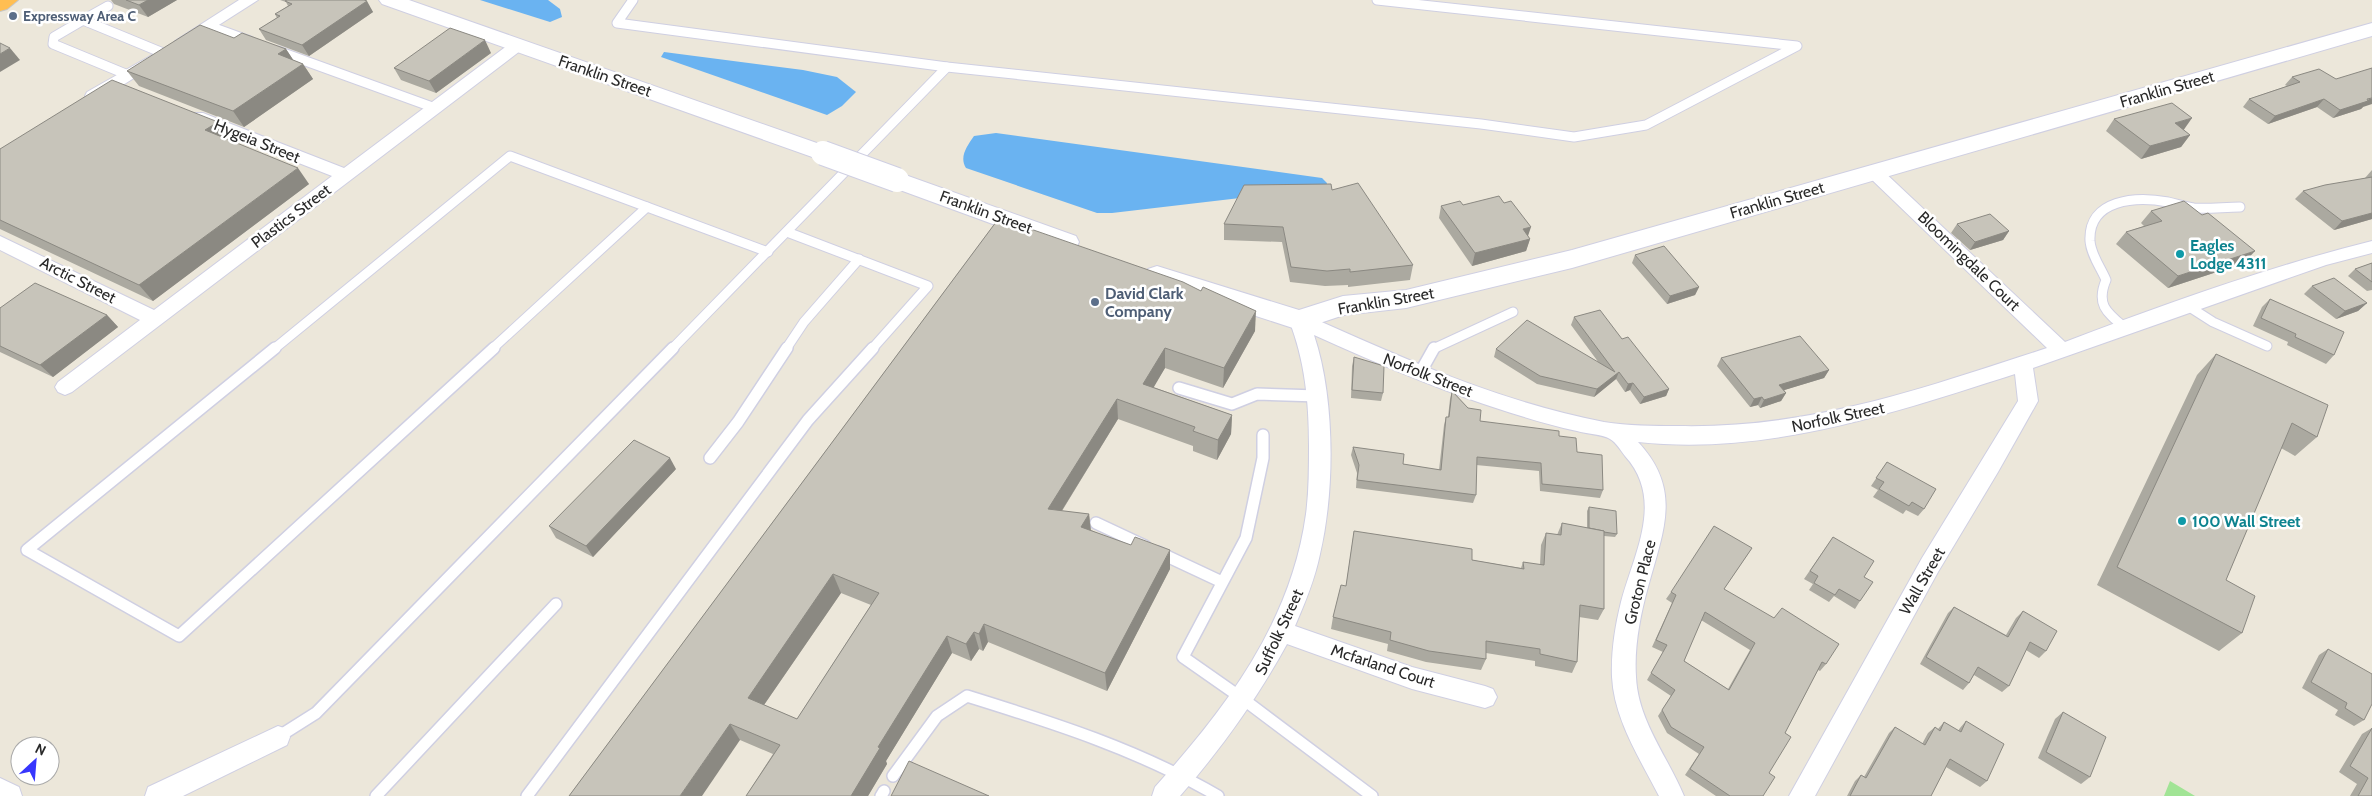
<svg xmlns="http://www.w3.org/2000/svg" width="2372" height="796" font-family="Cabin,sans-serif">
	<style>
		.green { fill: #a1e495 }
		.water { fill: #6ab3f1 }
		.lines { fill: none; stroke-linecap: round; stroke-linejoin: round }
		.lane-far1-casing { stroke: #cfcfe2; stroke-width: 11 }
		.lane-casing { stroke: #cfcfe2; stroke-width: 14 }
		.street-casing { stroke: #cfcfe2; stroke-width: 2 }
		.secondary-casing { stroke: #cfcfe2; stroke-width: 2 }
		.highway-casing { stroke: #c7c7c7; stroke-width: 2 }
		.lane-far1 { stroke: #fff; stroke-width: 9 }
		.lane { stroke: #fff; stroke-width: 11 }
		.street { fill: #fff; fill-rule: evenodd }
		.secondary { fill: #fff; fill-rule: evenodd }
		.highway { fill: #ffbe52; fill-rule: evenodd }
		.secondary-bridge-casing { stroke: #cfcfe2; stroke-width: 26; stroke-linecap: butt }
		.secondary-bridge { stroke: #fff; stroke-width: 24 }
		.wall { fill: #aba9a0; fill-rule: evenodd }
		.shaded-wall { fill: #8b8982 }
		.building { fill: #c7c4ba; stroke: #8b8982; fill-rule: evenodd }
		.service-dot { fill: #5c6f8a; stroke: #fff; stroke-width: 2 }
		.culture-dot { fill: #0f9aa8; stroke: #fff; stroke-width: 2 }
		.labels { text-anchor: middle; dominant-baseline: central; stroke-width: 5; stroke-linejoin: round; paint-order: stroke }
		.far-service-label { font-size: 14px; font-weight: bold; fill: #4e5e75; stroke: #fff; text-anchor: start }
		.street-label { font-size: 16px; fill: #292929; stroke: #fff }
		.culture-label { font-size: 16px; font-weight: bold; fill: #0d838f; stroke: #fff; text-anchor: start }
		.service-label { font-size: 16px; font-weight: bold; fill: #4e5e75; stroke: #fff; text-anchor: start }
	</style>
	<rect width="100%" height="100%" fill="#ece7da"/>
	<polygon class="green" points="2170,781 2195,796 2164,796"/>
	<g class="water">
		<polygon points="480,0 548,0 560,9 562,17 550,22"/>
		<polygon points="664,52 803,70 837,77 856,92 842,106 827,115 661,57"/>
		<path d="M996,133l326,45 5,5 -1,5 -214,25h-15l-131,-45c-7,-11 1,-22 8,-32z"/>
	</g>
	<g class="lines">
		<defs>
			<g id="lane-far1">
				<polyline points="633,0 617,23 947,67 1481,124 1574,137 1646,125 1797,46 1377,0"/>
				<polyline points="83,20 108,6"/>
				<polyline points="209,26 250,41"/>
				<polyline points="278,51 435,108"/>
				<polyline points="128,75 53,44 54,37 83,20 163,53"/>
				<polyline points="787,232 928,286 872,349"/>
				<polyline points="2188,306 2213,322 2267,346"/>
				<path d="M2124,327c-18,-15 -28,-23 -18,-47 -5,-12 -15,-25 -16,-39 -2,-42 46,-45 78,-39 9,2 17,5 26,6 15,1 31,-1 46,-1"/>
				<polyline points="274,349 510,156 768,252"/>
				<polyline points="492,349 647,207"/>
				<polyline points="672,349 947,67"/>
				<polyline points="786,349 804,322 859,259"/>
				<polyline points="1433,349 1513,312"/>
			</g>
			<g id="lane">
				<polyline points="275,348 27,550 179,636 494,348"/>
				<polyline points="1420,373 1434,348"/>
				<polyline points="1179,388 1232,404 1257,394 1318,396"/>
				<polyline points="1263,435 1263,458 1246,538 1183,657 1243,699 1372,796"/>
				<polyline points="710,458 738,422 787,348"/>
				<polyline points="1096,523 1145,546"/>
				<polyline points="1158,552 1222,582"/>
				<polyline points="278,737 316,713 673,348"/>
				<path d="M893,776l44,-60 30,-20c87,27 172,54 251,100"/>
				<polyline points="376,796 556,604"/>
				<polyline points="527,796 808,420 873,348"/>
				<polyline points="881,796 884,791"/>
			</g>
			<g id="street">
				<polygon points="239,0 258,0 189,44 177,44 175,41"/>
				<polygon points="518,40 524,42 526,45 524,48 72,392 65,395 58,392 55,387 58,382 140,320 0,250 0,236 154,310 332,176 191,121 189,117 191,113 203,113 344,168 512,42"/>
				<polygon points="152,55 158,57 160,60 158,63 99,100 87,100 85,96 87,92"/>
				<path d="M1875,167l6,2 184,173c100,-38 203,-75 307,-101v12l-46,12 -293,103 5,33 -40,71 -60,100 -123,224h-26l133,-238 96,-157 -3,-27c-122,39 -247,82 -377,68 45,48 25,89 10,145 -8,29 -14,60 -12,90 2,44 32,80 48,119h-25c-19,-37 -45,-77 -47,-119 -1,-25 3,-51 9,-75 13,-49 44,-102 4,-146 -4,-5 -9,-14 -15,-17 -8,-5 -24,-5 -33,-8 -24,-5 -46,-12 -69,-19 -67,-21 -130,-48 -194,-77 21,63 21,155 6,219 -5,25 -15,49 -25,72l117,41 73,19 8,3 4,8 -4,8 -8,3 -73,-19 -125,-45c-30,55 -66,105 -107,152h-28l3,-9c71,-79 136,-164 151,-273 3,-22 3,-45 3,-68 0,-44 -4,-85 -20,-126l3,-5 7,-2 7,2c96,43 194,87 298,107 24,4 49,4 74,4 132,3 246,-38 369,-78l-178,-171 -3,-4 3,-4z"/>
				<polygon points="278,726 287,729 290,737 287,745 183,796 145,796 148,787"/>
				<polygon points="0,778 19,787 22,796 0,796"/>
			</g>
			<g id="secondary">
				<polygon points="379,0 409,0 831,148 835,153 831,158 823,161 815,158 382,4"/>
				<polygon points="2372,23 2372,36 1572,268 1406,308 1344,315 1299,330 1148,281 1144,275 1148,269 1157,266 1299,310 1343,296 1406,290 1572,250"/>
				<polygon points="897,172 1076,236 1079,242 1076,248 1067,251 1058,248 889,186 885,180 889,174"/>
			</g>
			<polygon id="highway" points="0,0 18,0 7,9 0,11"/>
		</defs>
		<use href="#lane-far1" class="lane-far1-casing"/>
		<use href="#lane" class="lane-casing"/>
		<use href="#street" class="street-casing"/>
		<use href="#secondary" class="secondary-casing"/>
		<use href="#highway" class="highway-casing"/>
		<use href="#lane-far1" class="lane-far1"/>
		<use href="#lane" class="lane"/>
		<use href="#street" class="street"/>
		<use href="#secondary" class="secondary"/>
		<use href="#highway" class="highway"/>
		<defs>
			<polyline id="secondary-bridge" points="823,153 897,180"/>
		</defs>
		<use href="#secondary-bridge" class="secondary-bridge-casing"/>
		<use href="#secondary-bridge" class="secondary-bridge"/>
	</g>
	<g class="wall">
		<polygon points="109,0 177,0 148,17 114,4 111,0"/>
		<polygon points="280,0 364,0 373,12 309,56 266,40 259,29 277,18 275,14 288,6 286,2"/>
		<polygon points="234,38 286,49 293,60 303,64 313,79 244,127 139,86 127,71"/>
		<polygon points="491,53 436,93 401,80 394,68"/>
		<polygon points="2292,77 2363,107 2361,109 2333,118 2317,107 2268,124 2243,107 2249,99 2287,86 2285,85"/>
		<polygon points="2114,119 2184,130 2190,135 2181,147 2141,159 2106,131"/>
		<polygon points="218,122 229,137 226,139 309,184 153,301 0,229 0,149"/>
		<polygon points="2372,170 2372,219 2334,230 2295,199 2303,191 2366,178 2365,178"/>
		<polygon points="1332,190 1413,265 1410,280 1348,287 1348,285 1325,286 1290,282 1282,242 1224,240 1224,224"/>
		<polygon points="1463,205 1528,236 1530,239 1526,251 1472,266 1439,218 1441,206"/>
		<polygon points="2151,211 2244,263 2168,288 2116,244 2126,232 2144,226 2141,223"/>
		<path d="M999,218l256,113 -32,57 -58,-20 -12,19 79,28 -1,19 -14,26 -24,-9v-5l-75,-27 -56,92 27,3 2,16 79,39 -63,122 -119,-49 -5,9 -4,-2 -8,12 -19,-8 -66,108 1,3 -19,32h-122l27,-42 -33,-14 -171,56zM841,593l30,12 -74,114 -33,-14z"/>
		<polygon points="1957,224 2009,231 2003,240 1970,250 1951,233"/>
		<polygon points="1635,255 1699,287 1695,295 1667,304 1632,263"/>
		<polygon points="2372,263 2372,290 2367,291 2348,276 2355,269"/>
		<polygon points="2312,286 2367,303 2358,311 2336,319 2304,294"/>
		<polygon points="2270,299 2334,355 2326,364 2287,345 2288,342 2253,326 2262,307"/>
		<polygon points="0,308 107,315 118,327 53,377 0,352"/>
		<polygon points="1574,317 1622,339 1669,389 1666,396 1640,404 1630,390 1625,392 1616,379 1594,397 1537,384 1494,357 1496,349 1599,363 1571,325"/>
		<polygon points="2216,354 2317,437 2295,456 2281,448 2226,580 2242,633 2219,651 2097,585 2197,375"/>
		<polygon points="1354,357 1383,393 1381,401 1351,398 1352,366"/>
		<polygon points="1721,358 1829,370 1824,378 1784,390 1786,393 1781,401 1760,408 1758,405 1750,407 1717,366"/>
		<polygon points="1452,391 1480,421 1559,436 1577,452 1603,490 1600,498 1540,491 1539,471 1476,465 1476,495 1473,503 1356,488 1357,473 1351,455 1353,447 1403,464 1439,470 1444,425 1446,417 1448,417 1450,399"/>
		<polygon points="1887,462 1924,509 1918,516 1906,510 1903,514 1873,497 1878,490 1871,486"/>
		<polygon points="676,469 593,557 556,538 549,526"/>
		<polygon points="1589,507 1617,534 1615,537 1604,536 1604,609 1598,620 1579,617 1577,662 1572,673 1535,666 1535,661 1486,653 1486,659 1481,670 1426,662 1387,651 1388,644 1331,629 1333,617 1346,586 1354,531 1472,560 1521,568 1523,562 1540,565 1541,545 1546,533 1557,535 1562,523 1587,528 1587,511"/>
		<polygon points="1833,537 1864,577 1860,601 1855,609 1834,596 1829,602 1809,590 1813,584 1804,579"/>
		<path d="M1752,548l-28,41 102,75 -6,7 -2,-1 -33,63 -16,40 -6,23h-47l-31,-21 14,-21 -32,-21 -9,-17 13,-20 -24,-16 16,-28 -11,-5 20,-44 -6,-4 5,-7zM1701,620l49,30 -22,39 -44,-28z"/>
		<polygon points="1954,607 2006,635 2016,618 2023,611 2046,651 2039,658 2026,650 2009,686 2002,692 1974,675 1969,683 1963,690 1920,664 1948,613"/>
		<polygon points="2328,649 2364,720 2354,726 2335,715 2338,710 2302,688 2319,655"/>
		<polygon points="2063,712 2090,777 2081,784 2038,758 2055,719"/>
		<polygon points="1966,721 1987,781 1980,787 1946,767 1931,796 1847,796 1855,781 1861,775 1864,777 1889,733 1895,727 1922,744 1928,733 1935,727 1938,729 1944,722 1958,731 1960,728"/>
		<polygon points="2372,728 2372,796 2350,796 2357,784 2339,772 2362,734"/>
	</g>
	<g class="shaded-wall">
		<polygon points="148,0 177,0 148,17 139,5"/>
		<polygon points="367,1 373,12 309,56 302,45"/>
		<polygon points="485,40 491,53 436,93 429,81"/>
		<polygon points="10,48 20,60 0,72 0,54"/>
		<polygon points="286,49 296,64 278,54"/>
		<polygon points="303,64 313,79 244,127 233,111"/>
		<polygon points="2372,98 2372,104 2363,107 2361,109 2333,118 2340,110"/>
		<polygon points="2324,99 2317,107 2268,124 2275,116"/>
		<polygon points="2192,118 2183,131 2175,123"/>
		<polygon points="218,122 229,137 217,146 205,130"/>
		<polygon points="2190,135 2181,147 2141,159 2150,146"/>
		<polygon points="298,168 309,184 153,301 139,285"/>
		<polygon points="2372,213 2372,219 2334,230 2342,221"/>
		<polygon points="1531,227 1527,239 1523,229"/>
		<polygon points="2009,231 2003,240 1970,250 1975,242"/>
		<polygon points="1530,239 1526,251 1472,266 1475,253"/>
		<polygon points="2255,251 2244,263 2168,288 2178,276"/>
		<polygon points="1699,287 1695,295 1667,304 1670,296"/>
		<polygon points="2367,303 2358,311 2336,319 2345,311"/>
		<polygon points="1256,311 1255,331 1223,388 1224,368"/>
		<polygon points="107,315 118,327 53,377 40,365"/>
		<polygon points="1165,348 1165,368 1144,404 1143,384"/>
		<polygon points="1829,370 1824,378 1775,393 1779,385"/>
		<polygon points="1619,372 1616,379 1594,397 1597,389"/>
		<polygon points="1633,383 1630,390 1625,392 1628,384"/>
		<polygon points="1669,389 1666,396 1640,404 1644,397"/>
		<polygon points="1786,393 1781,401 1760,408 1764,400"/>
		<polygon points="1762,397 1758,405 1750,407 1754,399"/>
		<polygon points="1117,399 1118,419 1051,528 1048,509"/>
		<polygon points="1232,415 1231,434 1217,460 1218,440"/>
		<polygon points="670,458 676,469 593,557 586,546"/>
		<polygon points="1089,514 1091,533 1081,527"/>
		<polygon points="1170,550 1170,569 1107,691 1105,673"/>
		<polygon points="833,574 841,593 757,715 748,698"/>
		<polygon points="984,624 988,642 983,651 979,634"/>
		<polygon points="974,632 979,649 971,661 966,644"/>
		<polygon points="947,636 952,653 886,761 887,764 868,796 851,796 878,747"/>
		<polygon points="730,724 740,740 702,796 680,796"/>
	</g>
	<g class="building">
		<polygon points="126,0 148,0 139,5"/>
		<polygon points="287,0 364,0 367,1 302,45 259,29 280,16 275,14 292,4 285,1"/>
		<polygon points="200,25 234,38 242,33 286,49 278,54 303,64 233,111 127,71"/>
		<polygon points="450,28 485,40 429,81 394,68"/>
		<polygon points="0,43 10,48 0,54"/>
		<polygon points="2372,68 2372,98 2367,99 2368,101 2340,110 2324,99 2275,116 2249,99 2300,82 2292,77 2319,69 2336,79"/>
		<polygon points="112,80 218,122 205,130 298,168 139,285 0,220 0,149"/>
		<polygon points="2172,103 2192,118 2175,123 2190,135 2150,146 2114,119"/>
		<polygon points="2372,177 2372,213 2342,221 2303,191 2325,185"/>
		<polygon points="1358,183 1413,265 1350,272 1350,269 1327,271 1291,267 1283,227 1224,224 1244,185 1331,184 1332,190"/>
		<polygon points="1499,196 1504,203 1511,201 1531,227 1523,229 1530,239 1475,253 1441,206 1460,201 1463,205"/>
		<polygon points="2184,201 2202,215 2208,213 2255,251 2178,276 2126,232 2162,221 2151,211"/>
		<polygon points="1990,214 2009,231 1975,242 1957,224"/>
		<path d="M999,218l184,64 18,9 2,-4 53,24 -32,57 -59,-20 -22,36 89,31 -14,25 -25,-9 2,-4 -78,-28 -69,110 41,5 -8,13 50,18 4,-8 35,13 -65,123 -121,-49 -5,10 -5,-2 -8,12 -19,-8 -69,111 2,1 -29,48h-105l34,-51 -50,-21 -50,72h-111zM833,574l46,19 -82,126 -49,-21z"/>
		<polygon points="1664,246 1699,287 1670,296 1635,255"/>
		<polygon points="2372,263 2372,282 2355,269"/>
		<polygon points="2334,278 2367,303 2345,311 2312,286"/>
		<polygon points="35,283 107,315 40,365 0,346 0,308"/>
		<polygon points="2270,299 2344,332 2334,355 2295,337 2296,334 2261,318"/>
		<polygon points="1600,310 1622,339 1628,337 1669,389 1644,397 1633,383 1628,384 1619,372 1597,389 1540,376 1496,349 1527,320 1615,372 1574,317"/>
		<polygon points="1800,336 1829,370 1779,385 1786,393 1764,400 1762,397 1754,399 1721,358"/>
		<polygon points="2216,354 2328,405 2317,437 2292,423 2226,580 2255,596 2242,633 2117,567"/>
		<polygon points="1354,357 1384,366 1383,393 1352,390"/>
		<polygon points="1452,391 1468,408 1481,410 1480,421 1559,431 1559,436 1576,438 1577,452 1602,455 1603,490 1542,484 1541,463 1477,457 1476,495 1357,480 1359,465 1353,447 1404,454 1403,464 1441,470 1446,417 1449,417"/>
		<polygon points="634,440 670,458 586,546 549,526"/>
		<polygon points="1887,462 1936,489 1924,509 1912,502 1909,506 1879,489 1884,482 1876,478"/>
		<polygon points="1589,507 1616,511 1617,534 1604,532 1604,531 1589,528"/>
		<polygon points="1562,523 1604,531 1604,609 1580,605 1577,662 1540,654 1540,649 1486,641 1486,659 1429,651 1390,640 1391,632 1333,617 1341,585 1346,586 1354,531 1472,549 1472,560 1524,569 1523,562 1544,565 1546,533 1561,535"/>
		<path d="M1714,526l38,22 -28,41 50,29 8,-10 57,36 -13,20 -4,-2 -37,71 6,4 -22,36 6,4 -12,19h-33l-40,-27 14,-22 -33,-20 -9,-17 13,-20 -24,-17 16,-28 -11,-5 20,-45 -5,-3zM1705,612l50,31 -26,47 -45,-29z"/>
		<polygon points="1833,537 1874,561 1864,577 1873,582 1860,601 1839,589 1835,595 1814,583 1818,576 1810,571"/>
		<polygon points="1954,607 2008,637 2023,611 2057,631 2046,651 2030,642 2009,686 1978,667 1969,683 1926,657"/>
		<polygon points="2328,649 2372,674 2372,704 2364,720 2345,708 2347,703 2311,682"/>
		<polygon points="2063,712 2106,737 2090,777 2046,752"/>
		<polygon points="1966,721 2004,744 1987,781 1950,759 1931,796 1850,796 1861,775 1866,778 1895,727 1925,745 1935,727 1940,731 1944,722 1961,732"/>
		<polygon points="2372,728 2372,796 2358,796 2368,778 2350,766"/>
		<polygon points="909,761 989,796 891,796"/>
	</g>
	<g class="service-dot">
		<circle cx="13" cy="16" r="5"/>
		<circle cx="1095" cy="302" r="5"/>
	</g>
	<g class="culture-dot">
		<circle cx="2180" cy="254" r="5"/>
		<circle cx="2182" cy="521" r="5"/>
	</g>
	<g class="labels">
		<g class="far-service-label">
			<text x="23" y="16">Expressway Area C</text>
		</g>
		<g class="street-label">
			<text transform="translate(605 76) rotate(19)">Franklin Street</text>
			<text transform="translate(2167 89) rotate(-16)">Franklin Street</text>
			<text transform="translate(257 141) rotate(22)">Hygeia Street</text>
			<text transform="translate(1777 200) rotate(-16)">Franklin Street</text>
			<text transform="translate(986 212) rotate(20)">Franklin Street</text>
			<text transform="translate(291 216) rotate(-37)">Plastics Street</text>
			<text transform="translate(1969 261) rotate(44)">Bloomingdale Court</text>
			<text transform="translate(78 280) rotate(27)">Arctic Street</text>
			<text transform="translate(1386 301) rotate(-10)">Franklin Street</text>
			<text transform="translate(1428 375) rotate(21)">Norfolk Street</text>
			<text transform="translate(1838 417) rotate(-12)">Norfolk Street</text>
			<text transform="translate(1922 581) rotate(-60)">Wall Street</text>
			<text transform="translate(1640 582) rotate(-76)">Groton Place</text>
			<text transform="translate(1279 632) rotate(-65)">Suffolk Street</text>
			<text transform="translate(1383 666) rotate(18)">Mcfarland Court</text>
		</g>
		<g class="culture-label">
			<text x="2190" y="245">Eagles<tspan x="2190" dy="18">Lodge 4311</tspan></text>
			<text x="2192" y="521">100 Wall Street</text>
		</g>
		<g class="service-label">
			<text x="1105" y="293">David Clark<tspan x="1105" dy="18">Company</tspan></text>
		</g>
	</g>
	<g transform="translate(35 761) rotate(26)"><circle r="24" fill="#ffffff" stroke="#a9a9a9"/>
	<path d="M0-4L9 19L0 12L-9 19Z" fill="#3736fd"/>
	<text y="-8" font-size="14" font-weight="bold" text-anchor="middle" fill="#292929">N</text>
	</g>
</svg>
